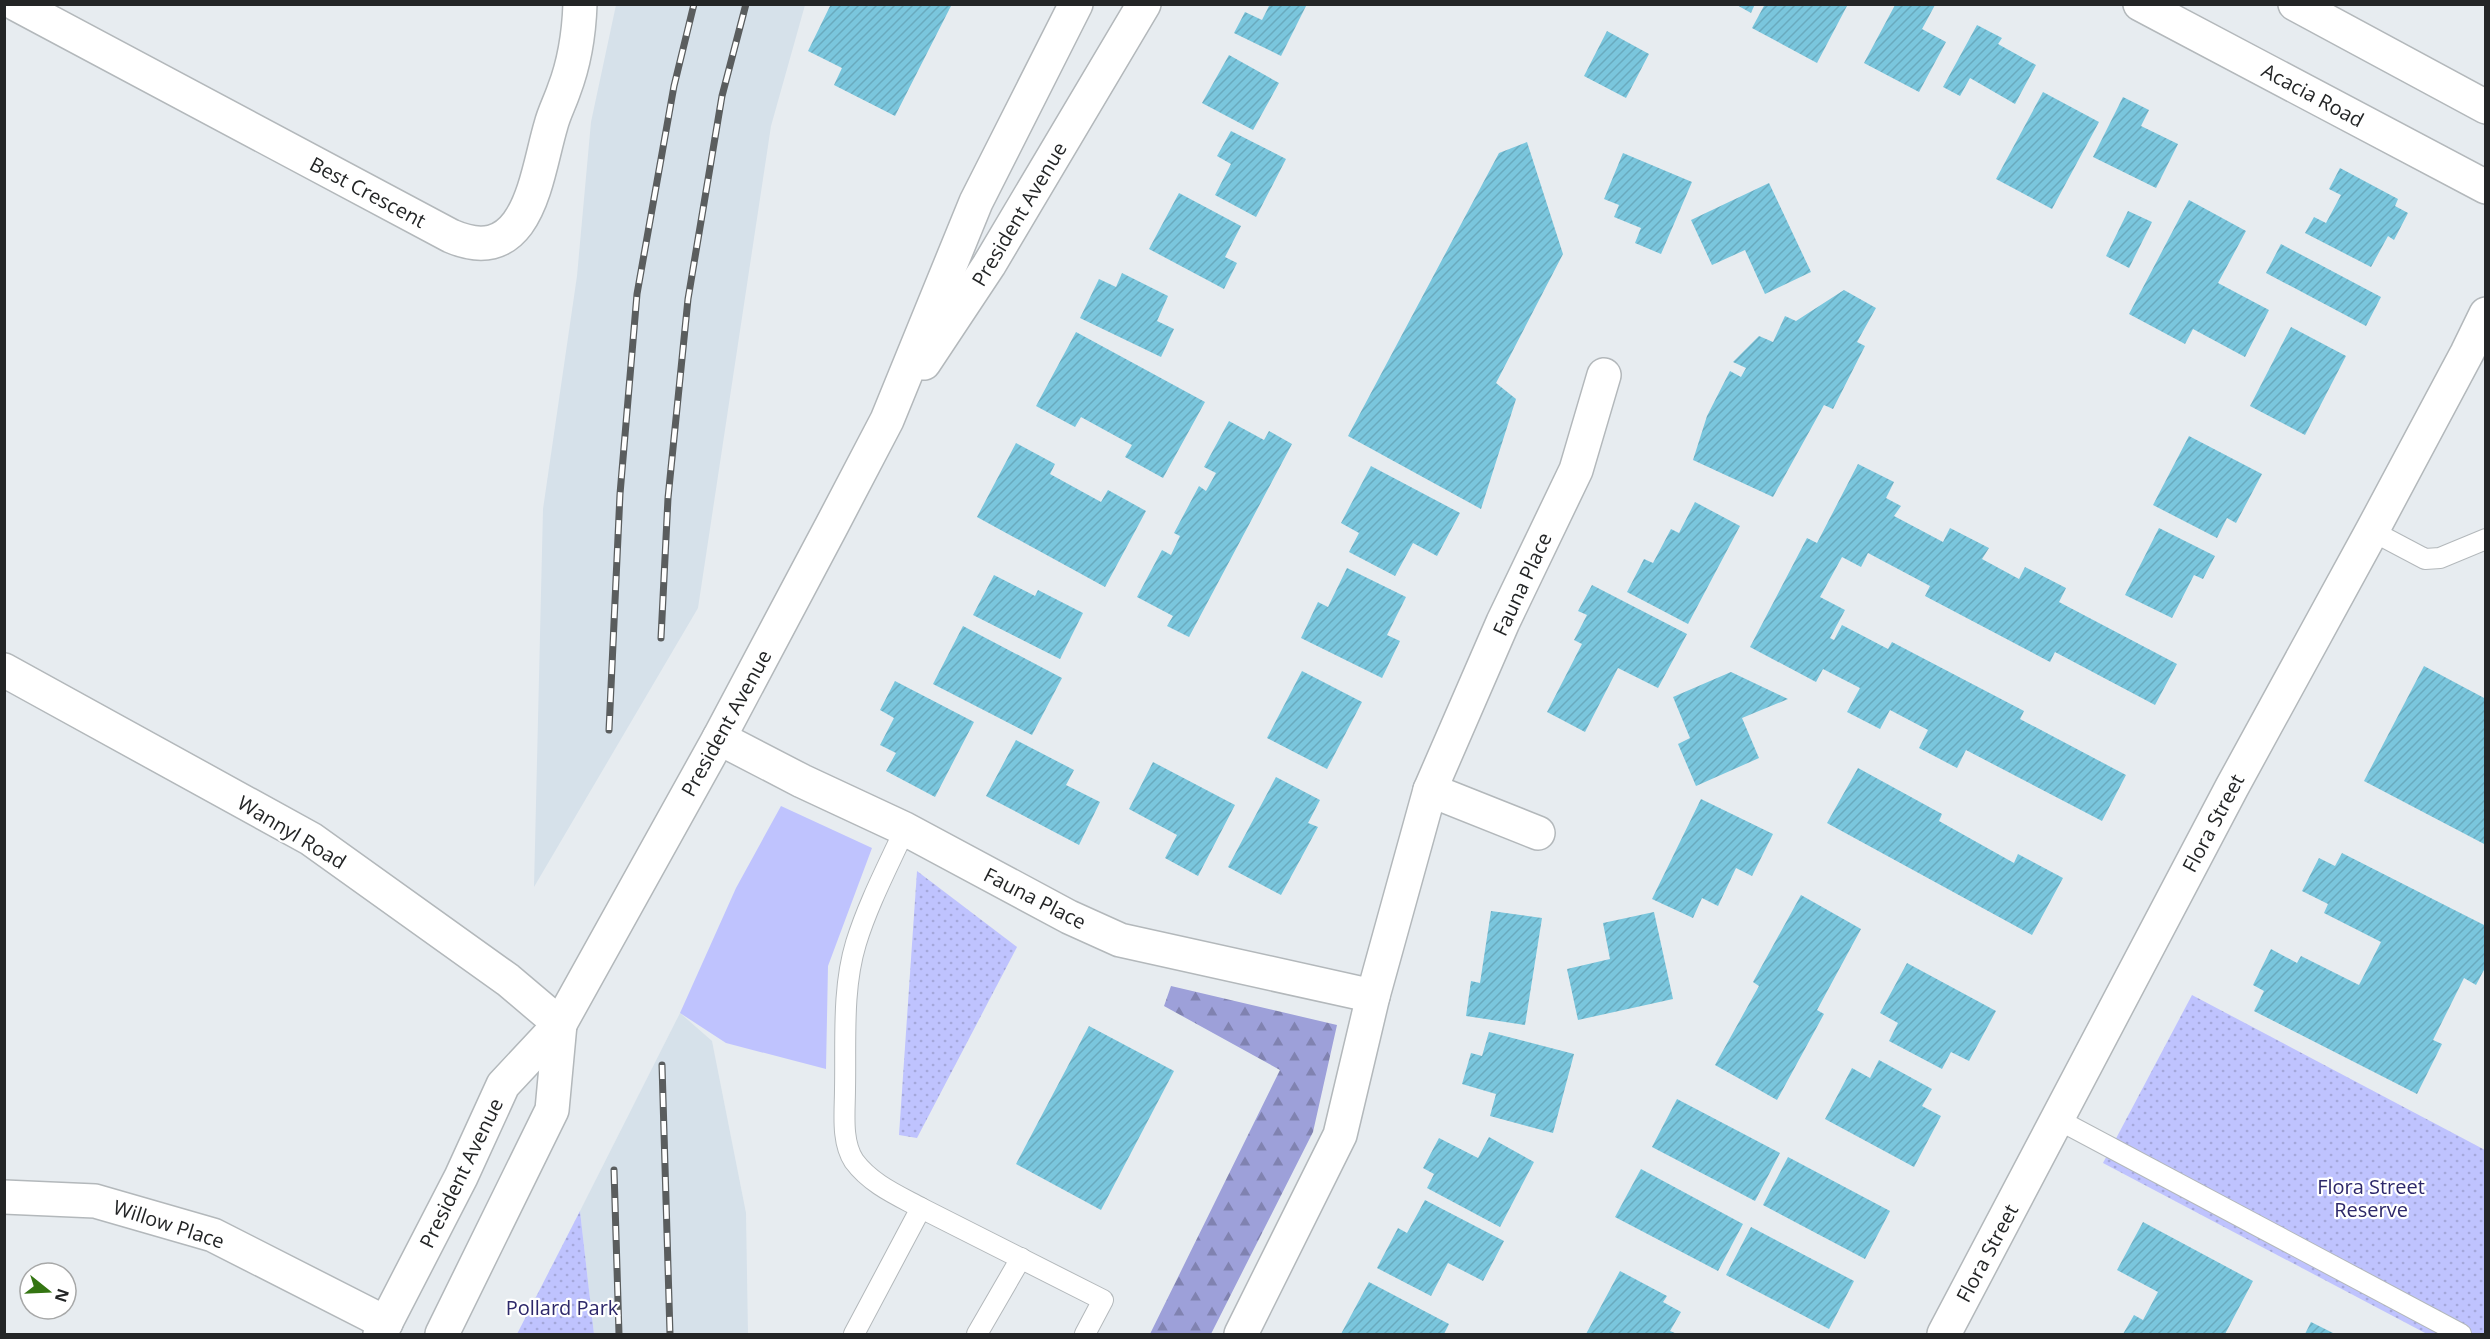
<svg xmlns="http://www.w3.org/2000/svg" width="2490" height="1339" font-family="'Open Sans',sans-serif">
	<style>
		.built { fill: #d6e1ea }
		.green { fill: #bfc3fe }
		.forest { fill: url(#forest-firs) }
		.park { fill: url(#park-dots) }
		.building { fill: url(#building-hatch) }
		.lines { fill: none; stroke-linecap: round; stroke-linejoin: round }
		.service-casing { stroke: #b3b8bb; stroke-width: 22 }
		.minor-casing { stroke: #b3b8bb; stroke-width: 36 }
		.secondary-casing { stroke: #b3b8bb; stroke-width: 36 }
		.trunk-casing { stroke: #b3b8bb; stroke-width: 36 }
		.service { stroke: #fff; stroke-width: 20 }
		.minor { stroke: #fff; stroke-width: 33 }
		.secondary { stroke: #fff; stroke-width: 33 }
		.trunk { stroke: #fff; stroke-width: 33 }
		.rail-casing { stroke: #5a5d5e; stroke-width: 7 }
		.rail { stroke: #fff; stroke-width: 4.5; stroke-dasharray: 14; stroke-linecap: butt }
		.labels { text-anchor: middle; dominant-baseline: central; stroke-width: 4.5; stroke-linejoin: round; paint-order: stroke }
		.street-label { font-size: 20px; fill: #232526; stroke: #fff }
		.park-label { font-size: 20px; fill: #2d286a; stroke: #fff }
	</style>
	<defs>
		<pattern id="forest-firs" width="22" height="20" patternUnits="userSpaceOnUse" patternTransform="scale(1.5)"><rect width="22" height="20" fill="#9da0d9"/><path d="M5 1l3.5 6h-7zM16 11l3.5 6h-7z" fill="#8082b0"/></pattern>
		<pattern id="park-dots" width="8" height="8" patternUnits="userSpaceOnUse" patternTransform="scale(1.5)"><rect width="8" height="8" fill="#bfc3fe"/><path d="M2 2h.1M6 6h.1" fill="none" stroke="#a4a7da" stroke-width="1.8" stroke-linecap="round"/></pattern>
		<pattern id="building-hatch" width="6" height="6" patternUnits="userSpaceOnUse" patternTransform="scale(1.5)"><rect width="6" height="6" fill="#7ac6dd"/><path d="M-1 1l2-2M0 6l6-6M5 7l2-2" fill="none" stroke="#69aabe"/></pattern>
	</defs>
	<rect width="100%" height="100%" fill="#e7ecf0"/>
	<g class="built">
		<polygon points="616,5 805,5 771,126 698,608 534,887 543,509 577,276 591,122"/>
		<polygon points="680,1013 712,1041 746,1213 748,1334 594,1334 580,1211"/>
	</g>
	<polygon class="green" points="781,806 872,848 828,966 826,1069 726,1043 680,1013 736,888"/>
	<polygon class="forest" points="1171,986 1337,1025 1313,1132 1211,1334 1150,1334 1280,1070 1164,1006"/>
	<g class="park">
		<polygon points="917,871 1017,947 917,1138 899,1135"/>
		<polygon points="2192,995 2485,1150 2485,1334 2427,1334 2103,1163"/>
		<polygon points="580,1211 594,1334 517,1334"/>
	</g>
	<g class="building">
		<polygon points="831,4 952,4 895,116 834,85 842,68 808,51"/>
		<polygon points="1270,4 1307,4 1281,56 1234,33 1245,12 1262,20"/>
		<polygon points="1735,4 1755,4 1751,13"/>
		<polygon points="1765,4 1848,4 1817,63 1752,28"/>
		<polygon points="1895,5 1935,5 1922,29 1946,42 1919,92 1864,63"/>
		<polygon points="1977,25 2002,38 1998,44 2036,65 2015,104 1970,78 1960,96 1943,87"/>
		<polygon points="1607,31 1649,54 1626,98 1584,76"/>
		<polygon points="1229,55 1279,83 1253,130 1202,103"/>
		<polygon points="2043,92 2099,122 2052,209 1996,179"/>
		<polygon points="2123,97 2149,110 2141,126 2178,144 2156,188 2093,157"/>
		<polygon points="1231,131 1286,159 1256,217 1215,195 1231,164 1217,156"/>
		<polygon points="1527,142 1563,254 1496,383 1516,399 1481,509 1348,436 1499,153"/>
		<polygon points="1623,153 1692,182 1661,254 1635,243 1641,228 1614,217 1619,205 1604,199"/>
		<polygon points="2340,168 2398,199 2395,206 2408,213 2394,240 2388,236 2371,267 2305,233 2314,217 2326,223 2341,195 2329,189"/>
		<polygon points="1769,183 1811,272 1765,294 1745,250 1712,265 1691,220"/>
		<polygon points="1179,193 1241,226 1225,257 1237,263 1224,289 1149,249"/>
		<polygon points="2189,200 2246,231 2218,283 2269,310 2245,357 2193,329 2185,344 2129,314"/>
		<polygon points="2128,211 2152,222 2129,268 2106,256"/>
		<polygon points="2281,244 2381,297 2366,326 2266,273"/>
		<polygon points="1122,273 1168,296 1157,321 1174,329 1161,357 1080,318 1099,279 1116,287"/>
		<polygon points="1844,290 1876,308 1857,342 1865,346 1833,409 1824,405 1773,497 1693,460 1707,416 1730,371 1741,377 1746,368 1733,362 1759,336 1773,342 1785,316 1796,321"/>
		<polygon points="2291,327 2346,356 2305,435 2250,406"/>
		<polygon points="1076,332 1205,402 1163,478 1125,457 1132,445 1081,417 1075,427 1036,406"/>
		<polygon points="1229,421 1264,440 1269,431 1292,444 1189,637 1167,626 1173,616 1137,597 1162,550 1171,555 1180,536 1174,533 1199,486 1206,491 1216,473 1204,467"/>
		<polygon points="2189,436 2262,474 2236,523 2227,518 2217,538 2153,505"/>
		<polygon points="1016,443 1055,464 1050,474 1101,502 1108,490 1146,511 1105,587 977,517"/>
		<polygon points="1858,464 1894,482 1886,498 1901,506 1894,516 1943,542 1950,528 1989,548 1982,559 2019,579 2025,567 2066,588 2059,602 2177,664 2155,705 2055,652 2050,662 1925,596 1930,586 1868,553 1861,567 1842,557 1820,597 1845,610 1830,638 1834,640 1842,625 1888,649 1892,642 2024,711 2020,719 2126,775 2102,821 1966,750 1957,768 1919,748 1928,730 1890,710 1880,729 1847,712 1860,688 1823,669 1816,682 1750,647 1807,538 1817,543"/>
		<polygon points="1371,466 1460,513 1437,556 1413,543 1395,576 1349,552 1359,533 1341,523"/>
		<polygon points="1695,502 1740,526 1688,624 1627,592 1644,559 1653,563 1671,529 1679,533"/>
		<polygon points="2159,528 2215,556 2203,579 2194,575 2172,618 2125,595"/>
		<polygon points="1347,568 1406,597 1387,635 1400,641 1382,678 1301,638 1318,602 1328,607"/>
		<polygon points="994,575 1035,596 1038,590 1083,613 1060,659 973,615"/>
		<polygon points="1592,585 1687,634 1658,688 1618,668 1585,732 1547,712 1582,644 1574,640 1587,615 1578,611"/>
		<polygon points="963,626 1062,678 1032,735 933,684"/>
		<polygon points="2424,666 2486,699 2486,845 2364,781"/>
		<polygon points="1302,671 1362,702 1327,769 1267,738"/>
		<polygon points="1731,672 1788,699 1742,718 1759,758 1696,786 1678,744 1690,738 1673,697"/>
		<polygon points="895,681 974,722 935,797 886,771 896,753 880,745 894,718 880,710"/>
		<polygon points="1016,740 1074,770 1066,785 1100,802 1079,845 986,796"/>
		<polygon points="1153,762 1235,805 1198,876 1165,858 1177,835 1129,809"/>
		<polygon points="1858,768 1942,814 1939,821 2014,863 2018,854 2063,878 2032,935 1827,823"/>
		<polygon points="1276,777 1320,800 1308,823 1318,827 1281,895 1228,867"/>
		<polygon points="1701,799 1773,834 1752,876 1736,868 1718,906 1702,898 1693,918 1652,899"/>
		<polygon points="2342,853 2486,926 2486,966 2476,985 2464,978 2433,1040 2442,1044 2417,1094 2254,1011 2264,991 2253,985 2271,949 2297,963 2301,956 2359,985 2381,942 2324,913 2328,904 2302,891 2319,858 2335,866"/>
		<polygon points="1801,895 1861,929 1817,1010 1824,1014 1777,1100 1715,1065 1759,986 1753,982"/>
		<polygon points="1491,911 1542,918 1525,1025 1466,1016 1471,981 1480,983"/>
		<polygon points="1654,912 1673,999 1578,1020 1567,969 1610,959 1603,923"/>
		<polygon points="1907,963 1996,1011 1969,1061 1951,1052 1942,1069 1889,1041 1898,1023 1880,1013"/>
		<polygon points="1089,1026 1174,1071 1101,1210 1016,1164"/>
		<polygon points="1489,1032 1574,1054 1553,1133 1490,1116 1496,1094 1462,1084 1471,1053 1482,1056"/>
		<polygon points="1879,1060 1932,1089 1922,1106 1941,1116 1914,1167 1825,1119 1852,1068 1870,1078"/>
		<polygon points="1677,1099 1780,1153 1755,1201 1652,1147"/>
		<polygon points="1489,1137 1534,1162 1500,1227 1427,1188 1434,1174 1423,1168 1439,1138 1478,1158"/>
		<polygon points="1788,1157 1890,1211 1865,1259 1763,1205"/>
		<polygon points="1641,1169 1743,1224 1718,1271 1615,1217"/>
		<polygon points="1425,1200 1504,1241 1483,1281 1448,1263 1431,1296 1377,1268 1398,1228 1407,1233"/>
		<polygon points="2143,1222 2253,1281 2225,1334 2123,1334 2134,1315 2143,1320 2158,1292 2117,1270"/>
		<polygon points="1751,1227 1854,1281 1829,1329 1726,1275"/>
		<polygon points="1620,1271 1667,1296 1663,1302 1681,1312 1670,1331 1677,1334 1586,1334"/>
		<polygon points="1369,1282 1449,1324 1444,1334 1341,1334"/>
		<polygon points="2311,1322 2335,1334 2305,1334"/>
	</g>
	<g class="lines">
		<defs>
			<g id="service">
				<polyline points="2372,531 2425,559 2440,558 2486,539"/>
				<polyline points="2057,1119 2461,1334"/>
				<polyline points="921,1208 1103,1300 1085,1334"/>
				<path d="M854,1334l67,-126c-24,-13 -50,-24 -67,-47 -13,-20 -9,-49 -9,-72 1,-48 -3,-100 11,-146 12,-39 32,-77 49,-114"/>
				<polyline points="977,1334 1021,1258"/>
			</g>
			<g id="minor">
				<path d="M16,4l435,232c78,34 85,-61 100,-111 3,-12 9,-23 13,-35 10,-26 15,-57 16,-86"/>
				<polyline points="4,670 311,839 508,980 560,1024"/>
				<polyline points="719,738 802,781 905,829 1069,917 1120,940 1373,996"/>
				<polyline points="1430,790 1538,833"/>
				<polyline points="4,1197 95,1201 213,1235 386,1323"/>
				<polyline points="1241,1334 1340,1135 1373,996 1430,790 1503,622 1576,470 1604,375"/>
				<polyline points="1944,1334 2232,787 2372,531 2467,353 2486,314"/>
			</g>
			<g id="secondary">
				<polyline points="924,363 989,265 1144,4"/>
				<polyline points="380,1334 461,1177 503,1085 560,1024 719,738 831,527 887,420 976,202 1076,4"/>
				<polyline points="442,1334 552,1110 560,1024"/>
			</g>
			<g id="trunk">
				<polyline points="2140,4 2486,187"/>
				<polyline points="2295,4 2486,107"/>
			</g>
		</defs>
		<use href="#service" class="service-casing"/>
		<use href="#minor" class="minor-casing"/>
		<use href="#secondary" class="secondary-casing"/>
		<use href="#trunk" class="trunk-casing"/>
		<use href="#service" class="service"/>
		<use href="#minor" class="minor"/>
		<use href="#secondary" class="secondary"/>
		<use href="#trunk" class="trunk"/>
		<defs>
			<g id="rail">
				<polyline points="661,638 668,498 688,299 722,96 746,4"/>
				<polyline points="609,730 620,494 637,294 674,86 694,4"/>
				<polyline points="662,1065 670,1334"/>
				<polyline points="614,1170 619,1334"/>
			</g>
		</defs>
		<use href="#rail" class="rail-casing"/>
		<use href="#rail" class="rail"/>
	</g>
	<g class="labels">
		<g class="street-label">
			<text transform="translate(2313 95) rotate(28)">Acacia Road</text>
			<text transform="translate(368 192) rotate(28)">Best Crescent</text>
			<text transform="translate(1019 214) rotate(-59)">President Avenue</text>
			<text transform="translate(1522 584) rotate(-65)">Fauna Place</text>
			<text transform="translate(726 723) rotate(-61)">President Avenue</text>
			<text transform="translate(2213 823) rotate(-62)">Flora Street</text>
			<text transform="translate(292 832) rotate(31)">Wannyl Road</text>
			<text transform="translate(1035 898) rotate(27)">Fauna Place</text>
			<text transform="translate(461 1173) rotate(-64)">President Avenue</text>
			<text transform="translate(169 1224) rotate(18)">Willow Place</text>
			<text transform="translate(1987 1253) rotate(-62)">Flora Street</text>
		</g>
		<g class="park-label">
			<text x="2371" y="1186">Flora Street<tspan x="2371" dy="23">Reserve</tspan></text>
			<text x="562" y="1307">Pollard Park</text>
		</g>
	</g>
	<rect width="2490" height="1339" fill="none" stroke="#232526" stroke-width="12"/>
	<g transform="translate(48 1291) rotate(108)"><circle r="28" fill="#ffffff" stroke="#a7a8a8" stroke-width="1.5"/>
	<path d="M0-4.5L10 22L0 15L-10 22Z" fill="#347512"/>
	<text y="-9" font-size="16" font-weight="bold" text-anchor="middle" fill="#232526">N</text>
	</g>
</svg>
